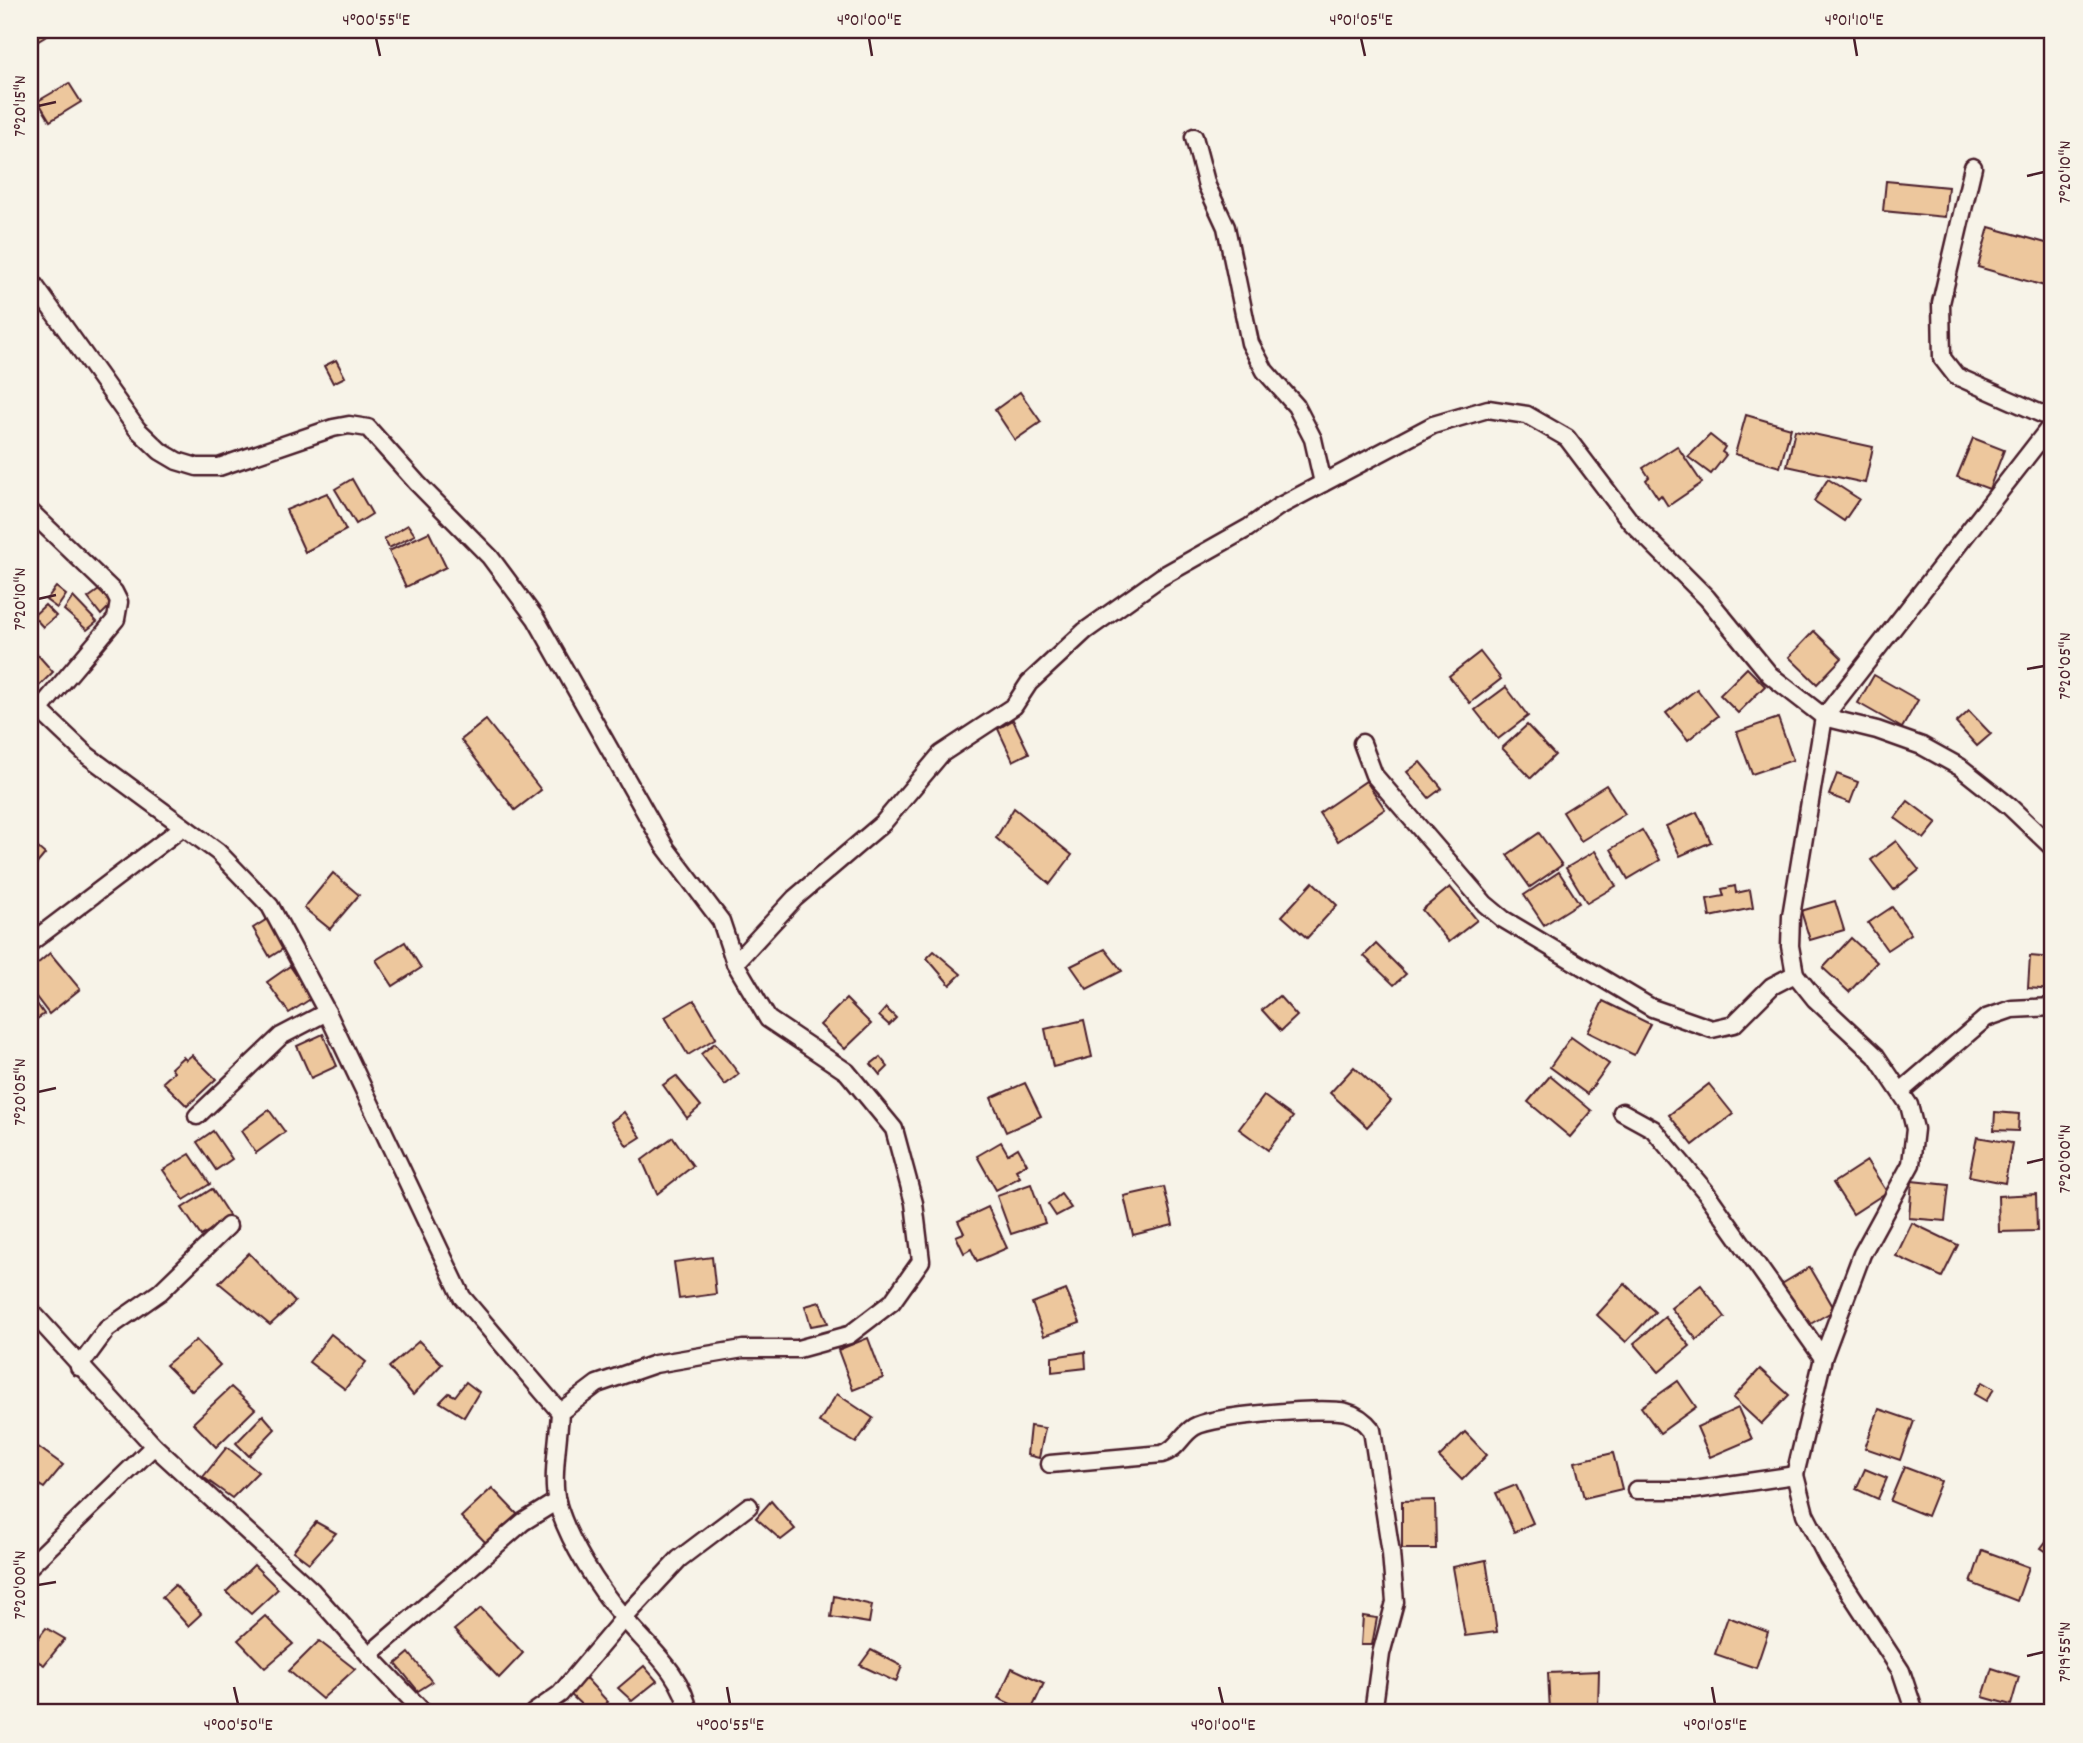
<svg xmlns="http://www.w3.org/2000/svg" width="2083" height="1743" font-family="Dekko,sans-serif">
	<style>
		.building { fill: #edc79d; stroke: #4a1f2b; stroke-width: 2 }
		.lines { fill: none; stroke-linecap: round; stroke-linejoin: round }
		.street-casing { stroke: #4a1f2b; stroke-width: 21 }
		.street { stroke: #f7f3e8; stroke-width: 16 }
		.ticks { fill: none; stroke: #4a1f2b; stroke-width: 2.5 }
		.neatline { fill: none; stroke: #4a1f2b; stroke-width: 2.5 }
		.ticks-label { font-size: 18px; text-anchor: middle; fill: #4a1f2b }
	</style>
	<rect width="100%" height="100%" fill="#f7f3e8"/>
	<filter id="ink" filterUnits="userSpaceOnUse"><feTurbulence type="fractalNoise" baseFrequency=".0143" numOctaves="2"/><feDisplacementMap in="SourceGraphic" scale="14" xChannelSelector="R" yChannelSelector="G"/><feConvolveMatrix kernelMatrix="1 2 1 2 8 2 1 2 1" color-interpolation-filters="sRGB"/></filter>
	<g filter="url(#ink)">
		<g class="building">
			<polygon points="30,30 52,30 53,32 30,46"/>
			<polygon points="69,83 81,102 50,121 38,101"/>
			<polygon points="1886,181 1948,187 1945,217 1883,211"/>
			<polygon points="1989,227 2053,245 2053,268 2048,287 1978,267"/>
			<polygon points="336,360 345,377 333,383 324,366"/>
			<polygon points="1020,392 1041,422 1015,440 995,410"/>
			<polygon points="1746,415 1791,428 1780,467 1735,454"/>
			<polygon points="1795,430 1873,447 1865,483 1787,466"/>
			<polygon points="1710,435 1725,447 1722,452 1726,455 1711,474 1688,457"/>
			<polygon points="1973,438 2004,450 1989,489 1957,477"/>
			<polygon points="1677,446 1702,483 1668,506 1661,495 1658,498 1646,480 1649,477 1643,468"/>
			<polygon points="352,479 372,514 356,524 335,489"/>
			<polygon points="1828,479 1859,499 1844,521 1814,501"/>
			<polygon points="327,493 346,530 305,552 286,510"/>
			<polygon points="408,525 415,535 389,548 384,539"/>
			<polygon points="429,532 446,567 406,587 389,551"/>
			<polygon points="56,587 66,595 57,608 46,600"/>
			<polygon points="99,590 112,604 101,615 88,598"/>
			<polygon points="73,597 97,622 87,630 64,610"/>
			<polygon points="45,605 56,616 43,627 33,616"/>
			<polygon points="1814,631 1842,658 1817,684 1789,657"/>
			<polygon points="1480,652 1501,679 1470,703 1449,676"/>
			<polygon points="38,655 53,672 36,689 30,682 30,663"/>
			<polygon points="1747,668 1765,686 1738,713 1720,695"/>
			<polygon points="1874,675 1918,700 1902,728 1858,703"/>
			<polygon points="1506,687 1528,716 1498,739 1475,710"/>
			<polygon points="1697,689 1718,716 1688,740 1666,713"/>
			<polygon points="1969,711 1991,734 1977,746 1956,723"/>
			<polygon points="1778,718 1793,760 1752,774 1737,732"/>
			<polygon points="486,720 541,790 515,810 461,740"/>
			<polygon points="1013,720 1029,753 1013,761 998,729"/>
			<polygon points="1527,725 1555,755 1531,778 1502,748"/>
			<polygon points="1420,762 1442,788 1429,798 1407,772"/>
			<polygon points="1837,774 1858,782 1850,803 1829,795"/>
			<polygon points="1366,781 1385,809 1338,841 1319,813"/>
			<polygon points="1606,785 1625,814 1581,841 1563,812"/>
			<polygon points="1908,801 1937,823 1924,839 1895,818"/>
			<polygon points="1014,808 1072,855 1050,884 996,838"/>
			<polygon points="1697,812 1711,842 1680,856 1666,826"/>
			<polygon points="1642,830 1660,860 1628,879 1611,849"/>
			<polygon points="1539,833 1562,865 1530,887 1507,855"/>
			<polygon points="30,841 45,854 30,872"/>
			<polygon points="1896,841 1919,870 1894,890 1871,860"/>
			<polygon points="1595,851 1616,886 1587,903 1566,868"/>
			<polygon points="1559,872 1579,903 1544,925 1524,895"/>
			<polygon points="333,873 359,895 330,929 304,908"/>
			<polygon points="1313,882 1337,905 1307,938 1282,916"/>
			<polygon points="1735,886 1736,893 1750,890 1753,908 1710,917 1707,899 1724,896 1722,889"/>
			<polygon points="1450,887 1477,920 1449,942 1422,910"/>
			<polygon points="1835,901 1844,930 1810,940 1801,911"/>
			<polygon points="1892,907 1911,934 1887,950 1868,923"/>
			<polygon points="269,918 286,947 270,957 253,928"/>
			<polygon points="1851,938 1877,962 1849,992 1823,968"/>
			<polygon points="405,942 421,968 393,986 376,960"/>
			<polygon points="1376,944 1406,974 1394,985 1364,956"/>
			<polygon points="1105,949 1122,971 1087,989 1071,966"/>
			<polygon points="934,951 961,974 950,985 927,958"/>
			<polygon points="50,953 80,989 49,1014 30,989 30,970"/>
			<polygon points="2030,956 2053,958 2053,990 2028,988"/>
			<polygon points="290,966 312,998 289,1013 267,982"/>
			<polygon points="30,994 44,1014 30,1024"/>
			<polygon points="1279,996 1297,1016 1281,1031 1262,1010"/>
			<polygon points="846,999 871,1024 845,1049 820,1025"/>
			<polygon points="694,1000 716,1038 688,1055 665,1017"/>
			<polygon points="1603,1001 1650,1024 1634,1055 1588,1032"/>
			<polygon points="886,1008 896,1018 889,1025 879,1016"/>
			<polygon points="1084,1020 1092,1057 1053,1067 1045,1029"/>
			<polygon points="323,1034 337,1066 311,1078 297,1046"/>
			<polygon points="1571,1037 1609,1064 1587,1094 1550,1067"/>
			<polygon points="715,1043 739,1074 725,1085 701,1054"/>
			<polygon points="192,1055 216,1079 187,1106 163,1082 174,1072 171,1068 183,1057 186,1060"/>
			<polygon points="880,1057 888,1067 880,1075 871,1064"/>
			<polygon points="1354,1067 1391,1101 1367,1127 1330,1093"/>
			<polygon points="676,1076 701,1106 687,1118 663,1085"/>
			<polygon points="1550,1076 1592,1111 1570,1137 1528,1102"/>
			<polygon points="1025,1083 1041,1116 1006,1132 991,1098"/>
			<polygon points="1709,1084 1733,1114 1693,1145 1669,1115"/>
			<polygon points="1264,1096 1293,1117 1268,1150 1239,1129"/>
			<polygon points="269,1110 285,1132 256,1153 241,1131"/>
			<polygon points="624,1112 641,1137 627,1146 611,1122"/>
			<polygon points="1995,1112 2019,1114 2018,1131 1994,1130"/>
			<polygon points="213,1131 232,1159 216,1170 197,1142"/>
			<polygon points="673,1137 693,1166 657,1194 642,1160"/>
			<polygon points="1977,1137 2012,1143 2005,1183 1969,1176"/>
			<polygon points="1001,1142 1008,1154 1018,1148 1027,1164 1016,1170 1020,1177 996,1190 977,1156"/>
			<polygon points="190,1154 210,1184 184,1200 163,1170"/>
			<polygon points="1867,1161 1887,1192 1853,1214 1833,1183"/>
			<polygon points="1912,1181 1949,1185 1945,1221 1909,1218"/>
			<polygon points="1031,1184 1045,1223 1011,1234 997,1196"/>
			<polygon points="1164,1187 1173,1225 1133,1235 1124,1196"/>
			<polygon points="212,1189 230,1217 201,1236 182,1208"/>
			<polygon points="1061,1194 1071,1208 1056,1216 1048,1204"/>
			<polygon points="2036,1194 2037,1231 1999,1232 1998,1196"/>
			<polygon points="988,1207 1007,1248 977,1261 971,1249 964,1253 956,1236 964,1233 958,1221"/>
			<polygon points="1912,1223 1958,1245 1942,1277 1896,1256"/>
			<polygon points="249,1253 295,1302 270,1325 219,1283"/>
			<polygon points="712,1257 716,1294 679,1299 674,1262"/>
			<polygon points="1810,1267 1835,1310 1805,1327 1780,1285"/>
			<polygon points="1625,1284 1655,1312 1626,1342 1597,1315"/>
			<polygon points="1701,1285 1725,1317 1697,1340 1671,1308"/>
			<polygon points="1066,1290 1080,1323 1044,1336 1032,1303"/>
			<polygon points="820,1302 828,1323 811,1326 805,1306"/>
			<polygon points="1665,1317 1690,1346 1659,1372 1634,1343"/>
			<polygon points="331,1334 366,1362 345,1389 309,1362"/>
			<polygon points="868,1338 883,1378 853,1390 838,1350"/>
			<polygon points="196,1340 220,1365 192,1391 166,1365"/>
			<polygon points="419,1341 442,1364 413,1395 389,1367"/>
			<polygon points="1085,1352 1086,1368 1052,1372 1052,1357"/>
			<polygon points="1760,1369 1789,1395 1761,1424 1733,1398"/>
			<polygon points="1678,1381 1696,1407 1660,1433 1641,1407"/>
			<polygon points="466,1382 479,1392 464,1417 440,1402 449,1393 455,1396"/>
			<polygon points="1982,1382 1994,1389 1986,1401 1974,1394"/>
			<polygon points="231,1387 255,1409 216,1447 193,1423"/>
			<polygon points="837,1394 873,1418 856,1443 819,1422"/>
			<polygon points="1738,1408 1752,1439 1710,1457 1697,1427"/>
			<polygon points="1879,1409 1914,1421 1900,1460 1865,1448"/>
			<polygon points="263,1415 275,1429 249,1456 236,1443"/>
			<polygon points="1030,1426 1045,1428 1039,1458 1027,1455"/>
			<polygon points="1465,1432 1487,1455 1462,1480 1439,1457"/>
			<polygon points="30,1441 63,1465 44,1488 30,1479"/>
			<polygon points="227,1447 258,1472 232,1498 203,1477"/>
			<polygon points="1613,1453 1622,1489 1584,1498 1575,1462"/>
			<polygon points="1904,1467 1941,1481 1927,1516 1890,1501"/>
			<polygon points="1865,1469 1887,1478 1878,1499 1856,1489"/>
			<polygon points="1516,1485 1533,1523 1514,1532 1496,1493"/>
			<polygon points="492,1488 519,1516 488,1545 461,1517"/>
			<polygon points="1435,1500 1436,1549 1402,1549 1402,1501"/>
			<polygon points="771,1501 795,1529 781,1540 756,1518"/>
			<polygon points="316,1522 336,1533 309,1563 293,1551"/>
			<polygon points="2053,1532 2053,1556 2041,1548"/>
			<polygon points="1982,1550 2029,1567 2017,1601 1971,1583"/>
			<polygon points="1486,1560 1497,1632 1465,1636 1453,1567"/>
			<polygon points="254,1565 278,1589 251,1614 226,1592"/>
			<polygon points="175,1585 201,1614 188,1626 162,1597"/>
			<polygon points="834,1596 872,1605 869,1623 831,1617"/>
			<polygon points="481,1608 523,1653 499,1678 454,1630"/>
			<polygon points="265,1616 293,1644 265,1668 238,1640"/>
			<polygon points="1363,1616 1377,1618 1372,1645 1361,1645"/>
			<polygon points="1728,1617 1768,1632 1756,1668 1715,1654"/>
			<polygon points="46,1628 65,1639 44,1665 30,1656 30,1649"/>
			<polygon points="319,1641 355,1669 322,1699 289,1671"/>
			<polygon points="871,1650 902,1666 896,1682 860,1665"/>
			<polygon points="409,1653 432,1682 418,1691 396,1664"/>
			<polygon points="644,1666 657,1681 632,1701 618,1688"/>
			<polygon points="1012,1668 1044,1683 1030,1713 998,1698"/>
			<polygon points="1992,1668 2019,1677 2011,1705 1983,1697"/>
			<polygon points="1599,1671 1598,1710 1550,1711 1548,1673"/>
			<polygon points="583,1675 608,1702 597,1713 590,1713 569,1693"/>
		</g>
		<g class="lines">
			<defs>
				<g id="street">
					<polyline points="1194,137 1207,186 1226,227 1250,343 1265,371 1296,406 1313,439 1323,483"/>
					<polyline points="1973,167 1941,303 1942,358 1956,376 2053,419"/>
					<path d="M30,279l107,150 23,22 17,10 20,6h22l114,-39 16,-3 19,3 49,55 73,74 46,62 129,228 56,74 14,42 33,56 79,53 47,57 20,74 7,58 -29,41 -43,33 -51,14h-55l-88,15 -58,20 -37,28c-1,24 -9,68 -3,90 11,39 41,86 67,116 24,29 59,56 65,95"/>
					<polyline points="30,511 114,592 119,602 116,619 40,709"/>
					<polyline points="30,701 88,756 218,852 270,906 327,1012 462,1297 560,1412"/>
					<polyline points="1362,743 1374,775 1485,904 1503,919 1652,1008 1712,1029 1734,1024 1772,986 1795,974 1815,999 1876,1056 1909,1105 1915,1129 1911,1164 1862,1254 1823,1358 1795,1475 1805,1514 1828,1559 1901,1671 1915,1713"/>
					<polyline points="30,943 183,827"/>
					<polyline points="735,963 795,898 883,823 941,754 1014,706 1029,683 1085,631 1161,577 1248,528 1278,507 1433,425 1488,409 1527,415 1567,438 1630,521 1707,598 1770,675 1824,717 1877,730 1922,746 1960,767 2009,806 2053,848"/>
					<polyline points="1795,974 1790,946 1791,916 1824,717 2053,423"/>
					<polyline points="1901,1091 1986,1018 2012,1009 2053,1007"/>
					<polyline points="1622,1112 1653,1129 1705,1191 1823,1358"/>
					<polyline points="197,1116 281,1036 327,1012"/>
					<polyline points="30,1310 154,1446 312,1591 369,1655 523,1522 557,1501"/>
					<polyline points="79,1367 107,1329 160,1292 228,1226"/>
					<path d="M1050,1464l112,-10c16,-5 19,-19 32,-27 20,-12 129,-20 152,-15 12,3 19,9 26,18l19,123 4,49 -14,52 -8,59"/>
					<polyline points="1636,1490 1694,1490 1795,1475"/>
					<polyline points="30,1566 154,1446"/>
					<polyline points="369,1655 424,1713"/>
					<polyline points="533,1713 560,1694 624,1618 679,1559 749,1506"/>
				</g>
			</defs>
			<use href="#street" class="street-casing"/>
			<use href="#street" class="street"/>
		</g>
	</g>
	<path class="ticks" d="M376,38l4,18M869,38l3,18M1361,38l4,18M1854,38l3,18M38,106l18,-4M2027,176l17,-4M38,599l18,-4M2027,669l17,-3M38,1092l18,-4M2027,1163l17,-4M38,1585l18,-3M2027,1656l17,-4M234,1687l4,17M727,1687l3,17M1219,1687l4,17M1712,1687l3,17"/>
	<rect width="2083" height="1743" fill="none" stroke="#f7f3e8" stroke-width="77"/>
	<rect x="38" y="38" width="2006" height="1666" class="neatline"/>
	<g class="ticks-label">
		<text x="376" y="25">4°00'55"E</text>
		<text x="869" y="25">4°01'00"E</text>
		<text x="1361" y="25">4°01'05"E</text>
		<text x="1854" y="25">4°01'10"E</text>
		<text transform="translate(19 106) rotate(-90)" y="6">7°20'15"N</text>
		<text transform="translate(2064 172) rotate(-90)" y="6">7°20'10"N</text>
		<text transform="translate(19 599) rotate(-90)" y="6">7°20'10"N</text>
		<text transform="translate(2064 666) rotate(-90)" y="6">7°20'05"N</text>
		<text transform="translate(19 1092) rotate(-90)" y="6">7°20'05"N</text>
		<text transform="translate(2064 1159) rotate(-90)" y="6">7°20'00"N</text>
		<text transform="translate(19 1585) rotate(-90)" y="6">7°20'00"N</text>
		<text transform="translate(2064 1652) rotate(-90)" y="6">7°19'55"N</text>
		<text x="238" y="1730">4°00'50"E</text>
		<text x="730" y="1730">4°00'55"E</text>
		<text x="1223" y="1730">4°01'00"E</text>
		<text x="1715" y="1730">4°01'05"E</text>
	</g>
</svg>
